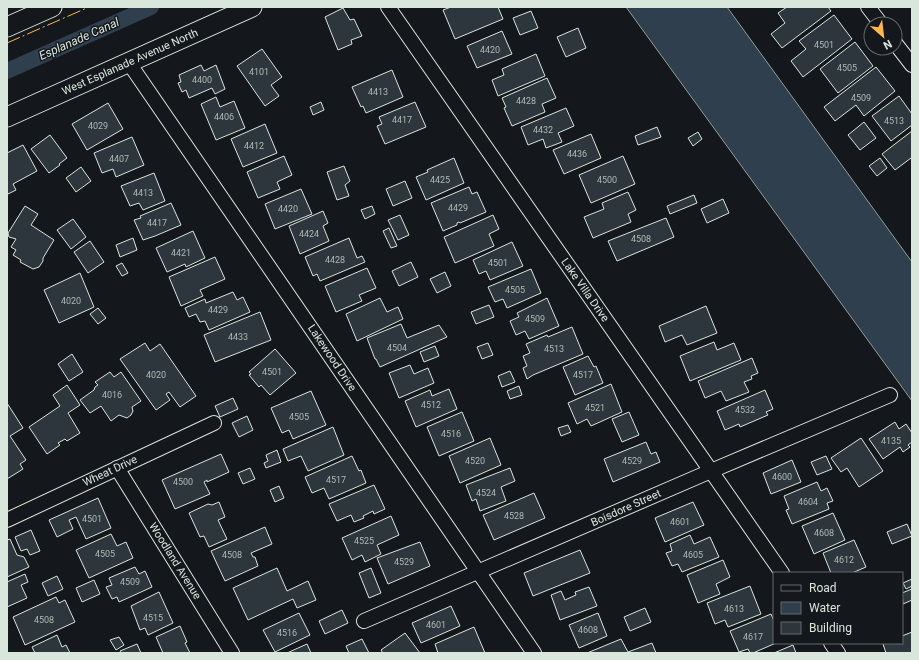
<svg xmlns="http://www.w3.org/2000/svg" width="919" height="660" font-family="Roboto,sans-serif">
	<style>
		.water { fill: #2f3f4d; stroke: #939e99 }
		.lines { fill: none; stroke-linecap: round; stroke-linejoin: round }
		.canal { stroke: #2f3f4d; stroke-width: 16 }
		.building { fill: #2c363c; stroke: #d8e6dc }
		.minor-casing { stroke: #d8e6dc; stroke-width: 16 }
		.secondary-casing { stroke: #d8e6dc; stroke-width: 21 }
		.minor { stroke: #14181c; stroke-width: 14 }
		.secondary { stroke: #14181c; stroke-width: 19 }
		.power { stroke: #ffb74d; stroke-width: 1; stroke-dasharray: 14 3 2 3; stroke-linecap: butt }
		.labels { text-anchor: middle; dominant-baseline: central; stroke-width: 3; stroke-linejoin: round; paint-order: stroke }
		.number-label { font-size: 9px; fill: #adbab4 }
		.street-label { font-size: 11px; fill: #d8e6dc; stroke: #14181c }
		.water-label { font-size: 12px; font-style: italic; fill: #d8e6dc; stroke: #14181c }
	</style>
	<rect width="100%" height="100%" fill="#14181c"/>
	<polygon class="water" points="626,7 727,7 912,262 912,401"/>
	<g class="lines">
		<polyline class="canal" points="7,71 151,7"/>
	</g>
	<g class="building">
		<polygon points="451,7 498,7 503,19 455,39 443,10"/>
		<polygon points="787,7 828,7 831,11 782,48 771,34 785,23 778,13"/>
		<polygon points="343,8 350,20 354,19 362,36 351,40 352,44 338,50 325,17"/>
		<polygon points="531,11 538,28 520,35 513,18"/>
		<polygon points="834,15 852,39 803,77 791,61 806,49 799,41"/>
		<polygon points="578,28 586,48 566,57 557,37"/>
		<polygon points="502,31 512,54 477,68 467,46"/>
		<polygon points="855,42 873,66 838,93 820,69"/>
		<polygon points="262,49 282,77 271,85 279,96 265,106 237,66"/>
		<polygon points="536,54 545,76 498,96 492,80 504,75 502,69"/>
		<polygon points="201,65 204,71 216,65 225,89 215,94 212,88 189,98 186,90 182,92 178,83 181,82 179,75"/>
		<polygon points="876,67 895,91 864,116 856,105 835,121 824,107"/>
		<polygon points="392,70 403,97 366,113 363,106 361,107 352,87"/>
		<polygon points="547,78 556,98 542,104 545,112 512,126 504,108 506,107 502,98"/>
		<polygon points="899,96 912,114 912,125 891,141 872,116"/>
		<polygon points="216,97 220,107 234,101 245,128 216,140 201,104"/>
		<polygon points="321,102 324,110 313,115 310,107"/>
		<polygon points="415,102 426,127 385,144 377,126 382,124 379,117"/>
		<polygon points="108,103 123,129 87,150 72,124"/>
		<polygon points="566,108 574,126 558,133 562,142 546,148 543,139 528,145 521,127"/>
		<polygon points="864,122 876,138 860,150 848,135"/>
		<polygon points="265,124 277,153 243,167 231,139"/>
		<polygon points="657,127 661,137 638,145 635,136"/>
		<polygon points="912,131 912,160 911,158 895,170 882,154"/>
		<polygon points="698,132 702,139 693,146 688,138"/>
		<polygon points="591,134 601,158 564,174 553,150"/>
		<polygon points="50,135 67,158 59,164 60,165 49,173 31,149"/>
		<polygon points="132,137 144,165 116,177 113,169 102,173 94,153"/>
		<polygon points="23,145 37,171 13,184 16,190 8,194 7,191 7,153"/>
		<polygon points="284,156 292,175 277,182 280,189 258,198 247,172"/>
		<polygon points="623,156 635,184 591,203 579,175"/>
		<polygon points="454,158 464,183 426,200 416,177 428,172 427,170"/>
		<polygon points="880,158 887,168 877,176 869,166"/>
		<polygon points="344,166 350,181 345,185 349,196 337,200 327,172"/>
		<polygon points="81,167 91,181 76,192 66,178"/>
		<polygon points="154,173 165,201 143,210 139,203 130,206 121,186"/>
		<polygon points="405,181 412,198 393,206 386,189"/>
		<polygon points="469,187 472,194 477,192 486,212 460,223 459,222 457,223 457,225 443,231 431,203"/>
		<polygon points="301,189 312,214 275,229 265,204"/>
		<polygon points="628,192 636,210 628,214 631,222 593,238 584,217 604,209 602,203"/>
		<polygon points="694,195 697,203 670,214 667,206"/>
		<polygon points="723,199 729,213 707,223 701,209"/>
		<polygon points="171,203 181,225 155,236 143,240 134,220 141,218 140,216"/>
		<polygon points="25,206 38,214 31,225 54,240 43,258 43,261 39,267 33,269 20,262 21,260 13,255 16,250 11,247 16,239 9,237 8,233"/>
		<polygon points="372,206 375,214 365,219 361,210"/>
		<polygon points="323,211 328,223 323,226 329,241 300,254 289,226"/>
		<polygon points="400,215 409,235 398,240 388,220"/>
		<polygon points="493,215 499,229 489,234 494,246 455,263 444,237"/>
		<polygon points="666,218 674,237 617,261 608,241"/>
		<polygon points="73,219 86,237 71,249 57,230"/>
		<polygon points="389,228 397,246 391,248 383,231"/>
		<polygon points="193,231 205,258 186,267 185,264 167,272 156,248"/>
		<polygon points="133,238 137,250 120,257 116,245"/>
		<polygon points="349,238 357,258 362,256 365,262 320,281 317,274 313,276 305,257"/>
		<polygon points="90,241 104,262 88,273 74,252"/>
		<polygon points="512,242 523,266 490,280 486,271 479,274 473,260"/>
		<polygon points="215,257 225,279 200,290 203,296 181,306 169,277"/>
		<polygon points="411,262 418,277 399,286 392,271"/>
		<polygon points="122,263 128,273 122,276 116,266"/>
		<polygon points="367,268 376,288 359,295 362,301 336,312 325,286"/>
		<polygon points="531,269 541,293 507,308 503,299 495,302 488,287"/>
		<polygon points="445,272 451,286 437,293 430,279"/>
		<polygon points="80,273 94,307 59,323 44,290"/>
		<polygon points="233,292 237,300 243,297 250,312 209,330 205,321 200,322 196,314 189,317 185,308 205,299 206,303"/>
		<polygon points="380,298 387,312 398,307 403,319 357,341 346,314"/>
		<polygon points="547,298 559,326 529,339 525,331 516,335 510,321 519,317 517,313"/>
		<polygon points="489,305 494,317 476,324 471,312"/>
		<polygon points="706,306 717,333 687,345 682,335 665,342 659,326"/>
		<polygon points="98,308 106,318 98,324 90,314"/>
		<polygon points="260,312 271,340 215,362 204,335"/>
		<polygon points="401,324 407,338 439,325 447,337 380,367 376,359 375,359 367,338"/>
		<polygon points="572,327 583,354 533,375 527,379 523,368 527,366 523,356 530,353 526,344 547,335 548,337"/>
		<polygon points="714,342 717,350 734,343 741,360 690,381 680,356"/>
		<polygon points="145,343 150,351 160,344 196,396 180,407 169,392 166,394 170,400 156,410 120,359"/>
		<polygon points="488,343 493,355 482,359 477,347"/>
		<polygon points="435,346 439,356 424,362 420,352"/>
		<polygon points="275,349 296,373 270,395 261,385 259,387 249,375 251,374 249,372"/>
		<polygon points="72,354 83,372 69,381 58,364"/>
		<polygon points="588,356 594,367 596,366 603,383 575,395 563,367"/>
		<polygon points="752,358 758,373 751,376 752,379 744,382 749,392 726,401 721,391 705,398 698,381"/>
		<polygon points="410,365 414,374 428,368 434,383 399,398 389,373"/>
		<polygon points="510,371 515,382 502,387 498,376"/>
		<polygon points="110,372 114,377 121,372 141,401 132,407 133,411 131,415 127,418 119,415 111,421 101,406 90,413 80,400 94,390 95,387 98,385 95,382"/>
		<polygon points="611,384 622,412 591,426 587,419 577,424 568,403"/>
		<polygon points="67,385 80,405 68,413 80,433 67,441 65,439 58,443 60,445 47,454 29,427 60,406 53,395"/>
		<polygon points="519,386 522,395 510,399 507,391"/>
		<polygon points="449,389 457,409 416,427 405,401 430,390 432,396"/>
		<polygon points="765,390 773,409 766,412 768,415 740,427 739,424 725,430 717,411"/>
		<polygon points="311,391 326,425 293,439 289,430 282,433 271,408"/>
		<polygon points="233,398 238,409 220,417 215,406"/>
		<polygon points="7,403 23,428 10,436 26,460 20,464 23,469 7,479"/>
		<polygon points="462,412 474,441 439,456 427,427"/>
		<polygon points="629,412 639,435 622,442 612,419"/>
		<polygon points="247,416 253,430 239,437 232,423"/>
		<polygon points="895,422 899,429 906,424 912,433 912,442 908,445 910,447 903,452 900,447 883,459 869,439"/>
		<polygon points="568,425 571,432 561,436 558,428"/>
		<polygon points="333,427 344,455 308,471 301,456 288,461 283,449"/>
		<polygon points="490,438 501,465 460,483 449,456"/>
		<polygon points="861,438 883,471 859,487 847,468 841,472 831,458"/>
		<polygon points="646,442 651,454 656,452 660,462 613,482 604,459"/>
		<polygon points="277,450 281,462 266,468 264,463 268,461 266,455"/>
		<polygon points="221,454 229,472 207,482 207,480 204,482 210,494 175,509 162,480"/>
		<polygon points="352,456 359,471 361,470 366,483 329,499 324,488 312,493 305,477"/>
		<polygon points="826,456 832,469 817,475 811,462"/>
		<polygon points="792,460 801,482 771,494 763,473"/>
		<polygon points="250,468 255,479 243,484 238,473"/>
		<polygon points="510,468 515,481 501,487 506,501 480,511 476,499 472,501 466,485"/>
		<polygon points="817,482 821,491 827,488 833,501 827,503 829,509 792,524 786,510 789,509 784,496"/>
		<polygon points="374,485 385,509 374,514 373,511 363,516 364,518 354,522 351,515 337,521 329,504"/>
		<polygon points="279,486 284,498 275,502 270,490"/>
		<polygon points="534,493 545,518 494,540 483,515"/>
		<polygon points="98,498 111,528 86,539 76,517 69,520 73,529 57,537 49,520"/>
		<polygon points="219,502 225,517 218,520 227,539 209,547 204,536 200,537 189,513 208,504 212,505"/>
		<polygon points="693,502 704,525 665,542 655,518"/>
		<polygon points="833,513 845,540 814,554 802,526"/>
		<polygon points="391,516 399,535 377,545 381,554 365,562 362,555 352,560 342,538"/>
		<polygon points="907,524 912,536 892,544 887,532"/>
		<polygon points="265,527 272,544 251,553 253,557 255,557 258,566 225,581 211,551"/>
		<polygon points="31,530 40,551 30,555 27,549 21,551 15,537"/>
		<polygon points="111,534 117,546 126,542 133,558 89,578 76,550"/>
		<polygon points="690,535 694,544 710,537 719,557 682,572 678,564 672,566 666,553 672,551 670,544"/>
		<polygon points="10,539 17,555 24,557 29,567 7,577 7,540"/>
		<polygon points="854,540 866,567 852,573 831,573 823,553"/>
		<polygon points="420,542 430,566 388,584 377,558"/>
		<polygon points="580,550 590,573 533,596 524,573"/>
		<polygon points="723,560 730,577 716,584 720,594 698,603 687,575"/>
		<polygon points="135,567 139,574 145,571 152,587 119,602 117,597 112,599 106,587 112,585 109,578"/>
		<polygon points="277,568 287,591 308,581 316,600 297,608 293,599 248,620 233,588"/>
		<polygon points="371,568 381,593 369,598 359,573"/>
		<polygon points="25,574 28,582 21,585 27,598 7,607 7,582"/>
		<polygon points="57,576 63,589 48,596 42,583"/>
		<polygon points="912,579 912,586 906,589 903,583"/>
		<polygon points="94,580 100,594 82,602 76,588"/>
		<polygon points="750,586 761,614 728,627 725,620 715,624 707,603"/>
		<polygon points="589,587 597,606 560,620 551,595 561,591 565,600 576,595 575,592"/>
		<polygon points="912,589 912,600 903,604 902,593"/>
		<polygon points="159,592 173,623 148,635 145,628 140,630 131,606"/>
		<polygon points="56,597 59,603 65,600 75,622 25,645 13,617"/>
		<polygon points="451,606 460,626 421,643 412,623"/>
		<polygon points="645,608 651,622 630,631 624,617"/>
		<polygon points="342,610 348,623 325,634 319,621"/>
		<polygon points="299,613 310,635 275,652 263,630"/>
		<polygon points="598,613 607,636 579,648 569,625"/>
		<polygon points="771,614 774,621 774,643 776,643 753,653 750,653 748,649 739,652 730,631"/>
		<polygon points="180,626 187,642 185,643 190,653 163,653 156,637"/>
		<polygon points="474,627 485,653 438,653 435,644"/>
		<polygon points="912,632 912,653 886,653 883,644 886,643 902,643 902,636"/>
		<polygon points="405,633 420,653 383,653 381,650"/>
		<polygon points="57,635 62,647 66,645 70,653 35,653 32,647"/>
		<polygon points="119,637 124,645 116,650 110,640"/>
		<polygon points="362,639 369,653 349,653 346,646"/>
		<polygon points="621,639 628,652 652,643 656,653 587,653"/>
		<polygon points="137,644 141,653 121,653 120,651"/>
		<polygon points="307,644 311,653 287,653"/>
		<polygon points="793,645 796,653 774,653"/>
	</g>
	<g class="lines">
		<defs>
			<g id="minor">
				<polyline points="388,7 782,573"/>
				<polyline points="868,7 881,24"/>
				<polyline points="895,43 912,65"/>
				<polyline points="129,63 534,653"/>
				<polyline points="117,468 232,653"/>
				<polyline points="7,520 214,423"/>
				<polyline points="364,621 711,471 890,395"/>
				<polyline points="831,643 838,653"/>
			</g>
			<g id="secondary">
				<polyline points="7,27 52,7"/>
				<polyline points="7,117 252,7"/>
			</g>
		</defs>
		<use href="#minor" class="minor-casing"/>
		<use href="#secondary" class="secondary-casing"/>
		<use href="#minor" class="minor"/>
		<use href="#secondary" class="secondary"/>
		<polyline class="power" points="7,43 89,7"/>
	</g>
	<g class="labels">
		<g class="number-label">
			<text x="824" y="45">4501</text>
			<text x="490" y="50">4420</text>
			<text x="847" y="68">4505</text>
			<text x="259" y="72">4101</text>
			<text x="202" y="80">4400</text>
			<text x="378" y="92">4413</text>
			<text x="861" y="98">4509</text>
			<text x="526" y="101">4428</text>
			<text x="224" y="117">4406</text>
			<text x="402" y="120">4417</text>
			<text x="894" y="121">4513</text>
			<text x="98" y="126">4029</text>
			<text x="543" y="130">4432</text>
			<text x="254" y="146">4412</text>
			<text x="577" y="154">4436</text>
			<text x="119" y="159">4407</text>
			<text x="440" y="180">4425</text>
			<text x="607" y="180">4500</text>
			<text x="143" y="193">4413</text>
			<text x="458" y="208">4429</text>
			<text x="288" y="209">4420</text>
			<text x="157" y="223">4417</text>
			<text x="309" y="234">4424</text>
			<text x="641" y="239">4508</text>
			<text x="181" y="253">4421</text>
			<text x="335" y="260">4428</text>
			<text x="498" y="263">4501</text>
			<text x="515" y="290">4505</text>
			<text x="71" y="301">4020</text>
			<text x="218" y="310">4429</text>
			<text x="535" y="319">4509</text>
			<text x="238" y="337">4433</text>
			<text x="397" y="348">4504</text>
			<text x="554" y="349">4513</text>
			<text x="272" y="372">4501</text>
			<text x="156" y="375">4020</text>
			<text x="583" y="375">4517</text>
			<text x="112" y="395">4016</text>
			<text x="431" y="405">4512</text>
			<text x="595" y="408">4521</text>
			<text x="745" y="410">4532</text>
			<text x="299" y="417">4505</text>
			<text x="451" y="434">4516</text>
			<text x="891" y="441">4135</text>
			<text x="475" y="461">4520</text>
			<text x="632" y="461">4529</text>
			<text x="782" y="477">4600</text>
			<text x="336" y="480">4517</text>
			<text x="183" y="482">4500</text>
			<text x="486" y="493">4524</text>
			<text x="808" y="502">4604</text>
			<text x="514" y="516">4528</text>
			<text x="92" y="519">4501</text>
			<text x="680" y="522">4601</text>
			<text x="824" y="533">4608</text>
			<text x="364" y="541">4525</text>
			<text x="105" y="554">4505</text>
			<text x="232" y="555">4508</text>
			<text x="693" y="555">4605</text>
			<text x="844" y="560">4612</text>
			<text x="404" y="562">4529</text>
			<text x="130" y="582">4509</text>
			<text x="734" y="609">4613</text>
			<text x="153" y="618">4515</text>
			<text x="44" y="620">4508</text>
			<text x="436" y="625">4601</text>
			<text x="588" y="630">4608</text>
			<text x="287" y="633">4516</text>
			<text x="753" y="637">4617</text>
		</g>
		<g class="street-label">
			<text transform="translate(130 62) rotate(-24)">West Esplanade Avenue North</text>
			<text transform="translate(585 290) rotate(55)">Lake Villa Drive</text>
			<text transform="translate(332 358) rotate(56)">Lakewood Drive</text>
			<text transform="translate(110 471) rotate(-25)">Wheat Drive</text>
			<text transform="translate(626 508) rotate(-24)">Boisdore Street</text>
			<text transform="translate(175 561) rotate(58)">Woodland Avenue</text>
		</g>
		<g class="water-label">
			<text transform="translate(79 39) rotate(-24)">Esplanade Canal</text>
		</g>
	</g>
	<rect width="919" height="660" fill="none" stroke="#d8e6dc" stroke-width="16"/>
	<rect x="773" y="572" width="130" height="72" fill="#14181c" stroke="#626a69"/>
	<rect x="781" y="585" width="20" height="6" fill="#14181c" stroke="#626a69"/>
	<text x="809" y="592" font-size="12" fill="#d8e6dc">Road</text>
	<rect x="781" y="602" width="20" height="12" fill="#2f3f4d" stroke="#626a69"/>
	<text x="809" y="612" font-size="12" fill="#d8e6dc">Water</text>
	<rect x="781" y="622" width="20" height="12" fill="#2c363c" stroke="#626a69"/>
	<text x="809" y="632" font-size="12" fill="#d8e6dc">Building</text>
	<g transform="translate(883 36) rotate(152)"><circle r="19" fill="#14181c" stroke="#626a69"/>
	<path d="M0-3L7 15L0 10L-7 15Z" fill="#ffb74d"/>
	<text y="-6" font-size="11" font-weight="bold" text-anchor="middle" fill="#d8e6dc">N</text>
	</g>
</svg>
